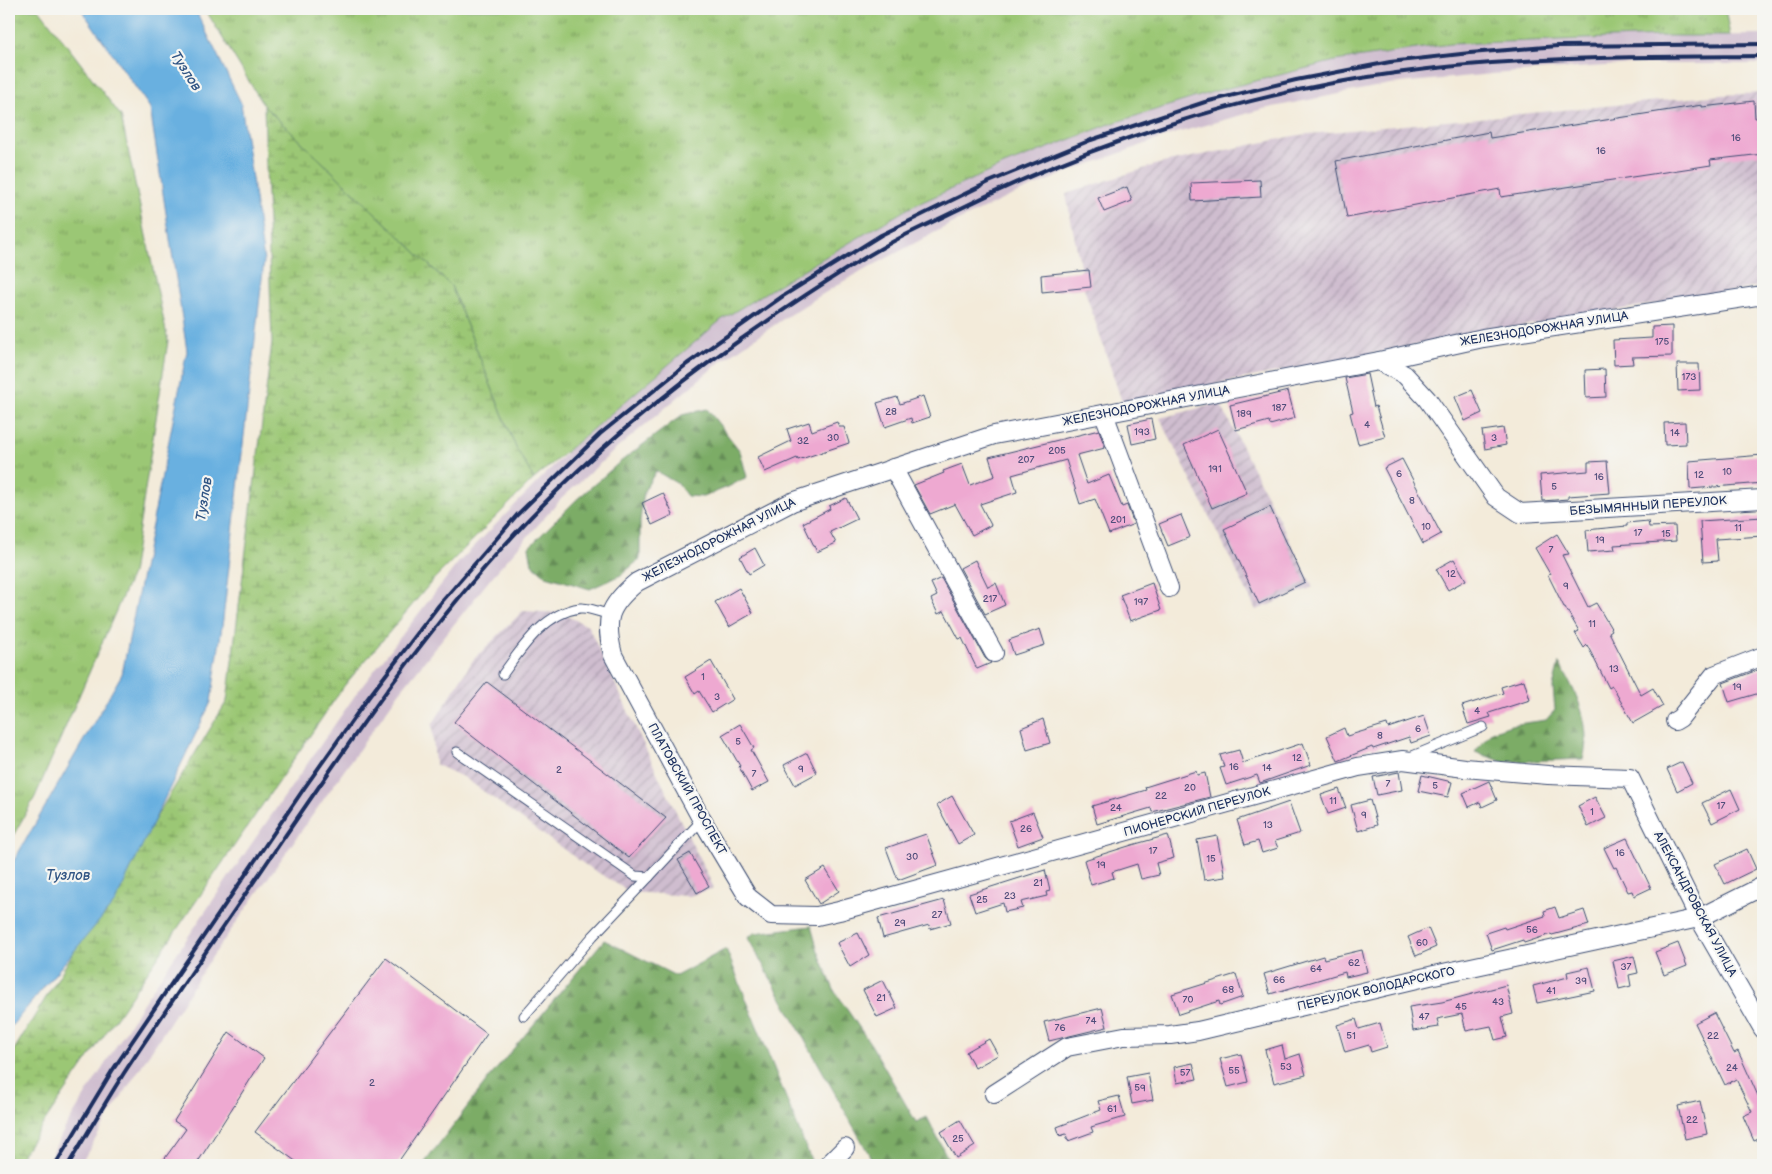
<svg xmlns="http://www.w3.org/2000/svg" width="1772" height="1174" font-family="'Balsamiq Sans',sans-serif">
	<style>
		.industrial { fill: url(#industrial-furrows) }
		.railway { fill: #cfbdcf }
		.grass { fill: url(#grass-tufts); stroke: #5b7b69 }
		.forest { fill: url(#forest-firs); stroke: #4c6e62 }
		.wetland { fill: url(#wetland-marsh); stroke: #5b7b69 }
		.water { fill: #69b0e0; stroke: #42709f }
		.building { fill: #eea9d1 }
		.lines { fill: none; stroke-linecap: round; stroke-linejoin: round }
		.lane-casing { stroke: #3b4b71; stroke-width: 11 }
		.street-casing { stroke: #3b4b71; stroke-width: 20 }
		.lane { stroke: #fff; stroke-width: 9 }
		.street { stroke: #fff; stroke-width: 18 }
		.rail { stroke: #1b2f5e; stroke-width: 4 }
		.labels { text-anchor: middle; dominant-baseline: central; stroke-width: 4.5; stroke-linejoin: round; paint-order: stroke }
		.number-label { font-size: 10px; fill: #504e7b }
		.street-label { font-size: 12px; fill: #1b2f5e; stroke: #f6f6f2 }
		.water-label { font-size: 14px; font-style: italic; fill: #325685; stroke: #f6f6f2 }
	</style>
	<defs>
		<pattern id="industrial-furrows" width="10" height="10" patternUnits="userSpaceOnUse" patternTransform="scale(1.25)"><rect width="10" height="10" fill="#cfbdcf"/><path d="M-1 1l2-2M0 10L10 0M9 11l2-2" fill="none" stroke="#a79aab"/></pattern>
		<pattern id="grass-tufts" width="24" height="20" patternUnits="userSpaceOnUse" patternTransform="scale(1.25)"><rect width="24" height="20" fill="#9bc774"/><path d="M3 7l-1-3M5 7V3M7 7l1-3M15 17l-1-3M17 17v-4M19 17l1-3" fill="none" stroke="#7ea262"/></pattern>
		<pattern id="forest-firs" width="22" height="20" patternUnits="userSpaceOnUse" patternTransform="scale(1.25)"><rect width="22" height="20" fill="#7cac66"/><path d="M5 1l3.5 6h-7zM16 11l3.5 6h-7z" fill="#658c57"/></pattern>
		<pattern id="wetland-marsh" width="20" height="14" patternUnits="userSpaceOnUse" patternTransform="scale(1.25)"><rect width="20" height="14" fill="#9bc774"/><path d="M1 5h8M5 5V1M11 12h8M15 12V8" fill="none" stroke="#7ea262"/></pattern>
	</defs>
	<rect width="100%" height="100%" fill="#f6f6f2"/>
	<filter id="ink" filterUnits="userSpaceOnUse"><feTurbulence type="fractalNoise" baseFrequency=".02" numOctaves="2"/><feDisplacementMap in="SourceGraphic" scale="10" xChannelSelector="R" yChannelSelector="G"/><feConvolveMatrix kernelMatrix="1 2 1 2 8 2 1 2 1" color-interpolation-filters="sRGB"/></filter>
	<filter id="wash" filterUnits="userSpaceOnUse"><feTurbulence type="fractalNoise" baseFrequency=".0096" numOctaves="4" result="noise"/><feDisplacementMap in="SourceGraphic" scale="20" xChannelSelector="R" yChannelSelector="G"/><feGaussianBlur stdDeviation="1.12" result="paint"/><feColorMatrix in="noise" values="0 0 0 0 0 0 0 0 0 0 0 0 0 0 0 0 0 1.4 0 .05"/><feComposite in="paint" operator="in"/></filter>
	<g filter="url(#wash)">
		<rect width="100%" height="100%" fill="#f3ebda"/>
		<g class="industrial">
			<polygon points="1763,93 1763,286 1472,334 1122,402 1084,288 1042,292 1041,275 1081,271 1066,194 1158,164 1299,135 1722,95"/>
			<polygon points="1220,403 1313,587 1256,610 1160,418"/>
			<polygon points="523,611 561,613 588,626 659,777 714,888 689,896 630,892 584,864 465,778 435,764 432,725 473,660"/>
		</g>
		<polygon class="railway" points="1763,35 1763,64 1632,64 1492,74 1390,84 1263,109 1173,134 1068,172 1006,198 945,227 844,281 789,315 719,363 615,450 562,498 491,578 399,693 212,957 111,1113 80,1165 46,1165 65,1128 143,1003 252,843 356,694 458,563 572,447 721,320 796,274 909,208 1004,165 1110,124 1216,91 1335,61 1450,44 1660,36"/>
		<g class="grass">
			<polygon points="9,9 39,9 121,116 168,341 132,574 35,797 9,843"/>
			<polygon points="205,9 1725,9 1730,36 1664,36 1450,44 1335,61 1216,91 1110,124 1004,165 909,208 796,274 721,320 534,479 516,448 451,286 264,106"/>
		</g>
		<g class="forest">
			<polygon points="707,409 740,451 747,477 728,487 703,497 687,496 678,484 656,471 644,491 640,521 640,559 621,575 590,589 546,576 532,564 529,547 575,501 620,462 682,415"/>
			<path d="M1559,663c17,28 34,63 24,96l-79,3 -29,-10 16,-20 20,-7 35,-5 9,-10 -2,-23z"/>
			<polygon points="811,926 818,951 835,992 872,1046 916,1122 927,1117 951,1165 875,1165 748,938 754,933"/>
			<polygon points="604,940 676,976 726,949 811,1160 806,1165 423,1165 489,1078"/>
		</g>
		<polygon class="wetland" points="264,106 451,286 516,448 534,479 434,579 344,686 15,1165 9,1165 9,1058 227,701 272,343"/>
		<polygon class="water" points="81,9 195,9 241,103 264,261 223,619 211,702 115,902 9,1029 9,869 122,674 187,351 150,108"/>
		<g id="blocks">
			<g class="building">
				<polygon points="1754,101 1755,118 1763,117 1763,154 1710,160 1711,165 1501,197 1500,189 1347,218 1336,161 1489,132 1490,138 1702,105 1702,107"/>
				<polygon points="1260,180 1261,197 1192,201 1191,183"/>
				<polygon points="1127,187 1132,201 1104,212 1098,198"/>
				<polygon points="1089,270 1091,287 1042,292 1041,275"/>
				<polygon points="1672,326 1672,356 1632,357 1633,364 1614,365 1613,340 1652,338 1652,327"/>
				<polygon points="1677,364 1699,364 1700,390 1678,391"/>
				<polygon points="1605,369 1606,397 1586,398 1585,370"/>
				<polygon points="1367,374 1374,407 1376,406 1385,437 1358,444 1350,413 1353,412 1345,378"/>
				<polygon points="1472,390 1482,413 1465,421 1455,397"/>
				<polygon points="1288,391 1295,418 1270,425 1269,421 1236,430 1230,405"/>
				<polygon points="923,396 930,417 912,423 911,418 885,427 877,403 897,397 900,404"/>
				<polygon points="1151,419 1155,439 1132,444 1128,424"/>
				<polygon points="809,422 812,431 837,422 839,427 844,427 849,443 798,460 797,458 765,472 758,457 791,441 787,429"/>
				<polygon points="1685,422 1686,444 1665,445 1664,423"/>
				<polygon points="1503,428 1506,445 1485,449 1482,431"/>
				<polygon points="1218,429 1247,493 1212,508 1184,445"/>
				<polygon points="1099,430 1105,448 1077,455 1087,484 1109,475 1122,507 1127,505 1134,524 1109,534 1095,499 1080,504 1066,460 1012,475 1017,492 980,504 991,525 972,535 955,504 930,514 914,485 944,473 943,471 962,464 970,485 995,476 989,457"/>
				<polygon points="1763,455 1763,483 1690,489 1689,461"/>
				<polygon points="1402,459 1441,534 1423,544 1384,468"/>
				<polygon points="1607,461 1610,493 1568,496 1568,499 1542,501 1540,475 1588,471 1588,462"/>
				<polygon points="663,493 673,515 652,525 642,503"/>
				<polygon points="846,498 857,519 830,532 836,543 817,552 803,523 830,509 829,506"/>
				<polygon points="1270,507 1305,582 1259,604 1224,529"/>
				<polygon points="1181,515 1190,537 1168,546 1159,524"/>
				<polygon points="1763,517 1763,536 1716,539 1718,561 1703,562 1700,521"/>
				<polygon points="1648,521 1649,527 1675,526 1676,541 1614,545 1615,550 1588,552 1586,530 1627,526 1627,523"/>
				<polygon points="1557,534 1569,554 1562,555 1588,607 1596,603 1612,630 1609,632 1641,695 1653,688 1663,706 1633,723 1612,686 1609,688 1587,645 1584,648 1575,633 1579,631 1565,607 1564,607 1548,575 1550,574 1535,548"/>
				<polygon points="755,548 764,565 749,574 740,557"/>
				<polygon points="1454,559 1466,580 1448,590 1436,569"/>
				<polygon points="975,560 988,587 996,583 1005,605 985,614 960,568"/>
				<polygon points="941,578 985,658 991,663 977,669 962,638 959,639 944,611 938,614 931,599 937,596 931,583"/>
				<polygon points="1152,583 1161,610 1130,621 1120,595"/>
				<polygon points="739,588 753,613 729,627 715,602"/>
				<polygon points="1040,629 1045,645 1014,655 1009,640"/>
				<polygon points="711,661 733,699 712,712 699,691 695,694 685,677"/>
				<polygon points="1763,668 1763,692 1729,702 1723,683"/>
				<polygon points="1524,680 1530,700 1489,713 1491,717 1468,724 1462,706 1503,693 1501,687"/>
				<polygon points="487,682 666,818 629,858 454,722"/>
				<polygon points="1424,716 1431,736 1411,743 1409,737 1373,749 1372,747 1338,761 1327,736 1344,728 1347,736 1387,724 1388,728"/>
				<polygon points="1043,719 1050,743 1027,750 1021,728"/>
				<polygon points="740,724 754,748 751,750 769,782 752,791 739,767 740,766 722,735"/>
				<polygon points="1303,743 1311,765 1260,783 1257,775 1226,785 1220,768 1224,767 1220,755 1239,750 1243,763"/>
				<polygon points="807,753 817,773 795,785 784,765"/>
				<polygon points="1682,762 1692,783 1677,791 1667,769"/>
				<polygon points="1196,771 1197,775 1205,773 1210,797 1152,812 1151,808 1097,824 1092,806 1146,790 1145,787"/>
				<polygon points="1399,772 1402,790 1377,795 1373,777"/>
				<polygon points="1422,775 1452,782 1448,797 1418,791"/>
				<polygon points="1489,781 1497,800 1482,807 1480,802 1469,807 1463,793"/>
				<polygon points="1339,789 1346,808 1328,814 1321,795"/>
				<polygon points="1731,789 1740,809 1712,823 1702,803"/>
				<polygon points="952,796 974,835 958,844 937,805"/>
				<polygon points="1595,797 1606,818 1588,827 1578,806"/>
				<polygon points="1370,800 1377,825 1358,831 1351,805"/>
				<polygon points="1289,802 1300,833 1275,841 1278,848 1262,853 1258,841 1245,845 1237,820"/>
				<polygon points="1033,812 1043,837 1018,846 1009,821"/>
				<polygon points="926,834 938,865 898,880 886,848"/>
				<polygon points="1168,835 1174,858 1156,863 1159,875 1141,879 1137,864 1112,872 1114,878 1091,885 1084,860 1132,845"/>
				<polygon points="1217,836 1225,877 1204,880 1197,840"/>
				<polygon points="1627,838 1651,888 1634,896 1632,891 1628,892 1616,867 1614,868 1604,848"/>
				<polygon points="1747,849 1756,869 1725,884 1715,864"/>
				<polygon points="690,853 709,886 697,893 678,860"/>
				<polygon points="825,868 839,891 819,904 805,880"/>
				<polygon points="1045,870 1050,891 1046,892 1047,896 1021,902 1023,908 1005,912 1003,903 975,912 969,894"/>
				<polygon points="944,900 951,923 930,929 929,925 883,938 878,918"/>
				<polygon points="1555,907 1559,918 1584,910 1589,925 1552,935 1551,934 1524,943 1523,940 1492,950 1486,933 1504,927 1505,929 1545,916 1544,911"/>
				<polygon points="1428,928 1436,947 1416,956 1408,937"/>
				<polygon points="858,933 869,955 850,967 837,943"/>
				<polygon points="1678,943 1687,966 1664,975 1655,952"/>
				<polygon points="1362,950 1367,972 1346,977 1345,972 1270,994 1264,974 1323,956 1324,959"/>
				<polygon points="1634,956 1638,973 1629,975 1631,986 1619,989 1613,961"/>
				<polygon points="386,958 487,1034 396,1165 301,1165 255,1132"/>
				<polygon points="1589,967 1595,991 1537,1003 1533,986 1568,977 1567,972"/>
				<polygon points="1236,974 1243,997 1220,1005 1219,1001 1179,1014 1172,994"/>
				<polygon points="883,980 897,1008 877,1017 863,990"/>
				<polygon points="1506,985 1513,1014 1502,1017 1507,1037 1495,1040 1491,1026 1466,1031 1462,1014 1437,1019 1439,1027 1413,1031 1409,1007 1442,1002"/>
				<polygon points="1102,1008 1107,1027 1049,1041 1044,1022"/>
				<polygon points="1714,1013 1734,1053 1738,1051 1763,1107 1763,1137 1754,1141 1743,1116 1752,1112 1736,1079 1725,1085 1695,1023"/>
				<polygon points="1356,1019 1359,1029 1380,1023 1387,1047 1371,1052 1369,1045 1345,1052 1337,1025"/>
				<polygon points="229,1032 264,1058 196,1165 160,1165 186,1129 174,1121"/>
				<polygon points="989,1039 998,1055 975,1068 966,1052"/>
				<polygon points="1282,1045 1285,1059 1300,1054 1306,1075 1274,1083 1265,1050"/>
				<polygon points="1241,1054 1248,1082 1228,1087 1220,1059"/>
				<polygon points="1193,1063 1197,1079 1177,1083 1174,1067"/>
				<polygon points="1148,1073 1153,1100 1132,1104 1127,1077"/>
				<polygon points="1119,1096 1125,1117 1091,1127 1093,1132 1068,1141 1066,1134 1060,1136 1057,1127 1101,1110 1098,1101"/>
				<polygon points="1700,1101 1707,1134 1685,1139 1678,1106"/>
				<polygon points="960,1120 975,1146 956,1158 941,1132"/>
			</g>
		</g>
	</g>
	<g filter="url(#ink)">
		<use href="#blocks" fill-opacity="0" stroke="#3b4b71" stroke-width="1"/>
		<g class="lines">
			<defs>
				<g id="lane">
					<path d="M503,674c19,-26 41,-61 77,-66 8,-1 21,4 30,7"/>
					<polyline points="457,752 635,876 649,877 702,820"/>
					<polyline points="1410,757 1483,727"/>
					<polyline points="524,1016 593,936 649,877"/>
				</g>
				<g id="street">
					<path d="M1763,295l-280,43 -104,23 -385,74 -202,67 -155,80c-29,24 -33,37 -24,73l89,165 46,77 23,18 46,1 22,-5 519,-144 45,-7 62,8 83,7 82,3 69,140 64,111"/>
					<polyline points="1379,361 1405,375 1427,399 1496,497 1520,513 1763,499"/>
					<polyline points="1104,414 1169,588"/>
					<polyline points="893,468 994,653"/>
					<polyline points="1675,721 1680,718 1714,675 1763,656"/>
					<polyline points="994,1094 1067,1047 1124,1036 1170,1035 1198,1031 1434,975 1699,918 1763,886"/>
					<polyline points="828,1165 845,1148"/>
				</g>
			</defs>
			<use href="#lane" class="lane-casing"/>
			<use href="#street" class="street-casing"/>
			<use href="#lane" class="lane"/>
			<use href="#street" class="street"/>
			<g class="rail">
				<polyline points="55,1165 112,1071 305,787 368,698 439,605 517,515 600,434 687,364 783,296 881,235 989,182 1091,140 1205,102 1296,80 1390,62 1470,53 1558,46 1763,44"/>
				<path d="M68,1165c19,-31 37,-62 56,-92 48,-73 98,-144 146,-215 79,-116 159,-234 256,-336 65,-68 137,-128 214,-182 47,-33 95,-66 145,-94 22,-13 46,-23 68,-34 137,-68 291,-119 443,-139 122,-17 244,-16 367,-17"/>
			</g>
		</g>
	</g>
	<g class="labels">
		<g class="number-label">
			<text x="1736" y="138">16</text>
			<text x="1601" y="151">16</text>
			<text x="1662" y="342">175</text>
			<text x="1689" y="377">173</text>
			<text x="1279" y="408">187</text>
			<text x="891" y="412">28</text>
			<text x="1244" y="414">189</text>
			<text x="1367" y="425">4</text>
			<text x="1142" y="432">193</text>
			<text x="1675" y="433">14</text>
			<text x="833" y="438">30</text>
			<text x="1494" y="438">3</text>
			<text x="803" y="441">32</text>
			<text x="1057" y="451">205</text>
			<text x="1026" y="460">207</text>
			<text x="1215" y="469">191</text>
			<text x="1727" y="472">10</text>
			<text x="1399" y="474">6</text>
			<text x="1699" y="475">12</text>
			<text x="1599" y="477">16</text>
			<text x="1554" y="487">5</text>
			<text x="1412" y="501">8</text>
			<text x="1118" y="520">201</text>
			<text x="1426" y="527">10</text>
			<text x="1738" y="528">11</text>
			<text x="1638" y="533">17</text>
			<text x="1666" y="534">15</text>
			<text x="1600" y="540">19</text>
			<text x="1551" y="550">7</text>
			<text x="1451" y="574">12</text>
			<text x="1566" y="586">9</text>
			<text x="990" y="599">217</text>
			<text x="1141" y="602">197</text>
			<text x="1592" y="624">11</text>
			<text x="1614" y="669">13</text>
			<text x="703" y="677">1</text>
			<text x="1737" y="687">19</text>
			<text x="717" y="697">3</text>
			<text x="1477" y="711">4</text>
			<text x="1418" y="729">6</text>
			<text x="1380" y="736">8</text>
			<text x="738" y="742">5</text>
			<text x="1297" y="758">12</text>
			<text x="1234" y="767">16</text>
			<text x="1267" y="768">14</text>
			<text x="801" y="769">9</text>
			<text x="559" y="770">2</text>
			<text x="754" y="774">7</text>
			<text x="1388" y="784">7</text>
			<text x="1435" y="786">5</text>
			<text x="1190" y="788">20</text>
			<text x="1161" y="796">22</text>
			<text x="1333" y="801">11</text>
			<text x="1721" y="806">17</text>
			<text x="1116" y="808">24</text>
			<text x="1592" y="812">1</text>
			<text x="1364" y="815">9</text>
			<text x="1268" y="825">13</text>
			<text x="1026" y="829">26</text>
			<text x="1153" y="851">17</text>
			<text x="1620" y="853">16</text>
			<text x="912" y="857">30</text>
			<text x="1211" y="859">15</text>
			<text x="1101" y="865">19</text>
			<text x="1038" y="883">21</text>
			<text x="1010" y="896">23</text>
			<text x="982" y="900">25</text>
			<text x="937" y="915">27</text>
			<text x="900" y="923">29</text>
			<text x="1532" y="930">56</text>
			<text x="1422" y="943">60</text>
			<text x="1354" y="963">62</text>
			<text x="1626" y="967">37</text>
			<text x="1316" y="969">64</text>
			<text x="1279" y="980">66</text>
			<text x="1581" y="981">39</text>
			<text x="1228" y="990">68</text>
			<text x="1551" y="991">41</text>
			<text x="881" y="998">21</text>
			<text x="1188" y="1000">70</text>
			<text x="1498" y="1002">43</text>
			<text x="1461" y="1007">45</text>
			<text x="1424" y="1017">47</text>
			<text x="1091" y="1021">74</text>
			<text x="1060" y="1028">76</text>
			<text x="1351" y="1036">51</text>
			<text x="1713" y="1036">22</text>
			<text x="1286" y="1067">53</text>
			<text x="1732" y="1068">24</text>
			<text x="1234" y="1071">55</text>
			<text x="1185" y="1073">57</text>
			<text x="372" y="1083">2</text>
			<text x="1140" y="1088">59</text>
			<text x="1112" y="1109">61</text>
			<text x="1692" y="1120">22</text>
			<text x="958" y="1139">25</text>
		</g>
		<g class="street-label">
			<text transform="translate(1544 329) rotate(-9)">ЖЕЛЕЗНОДОРОЖНАЯ УЛИЦА</text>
			<text transform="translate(1146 406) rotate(-11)">ЖЕЛЕЗНОДОРОЖНАЯ УЛИЦА</text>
			<text transform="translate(1648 506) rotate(-4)">БЕЗЫМЯННЫЙ ПЕРЕУЛОК</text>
			<text transform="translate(719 540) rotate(-27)">ЖЕЛЕЗНОДОРОЖНАЯ УЛИЦА</text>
			<text transform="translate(687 789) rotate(61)">ПЛАТОВСКИЙ ПРОСПЕКТ</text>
			<text transform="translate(1197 812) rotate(-16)">ПИОНЕРСКИЙ ПЕРЕУЛОК</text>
			<text transform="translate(1695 904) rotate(62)">АЛЕКСАНДРОВСКАЯ УЛИЦА</text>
			<text transform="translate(1376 989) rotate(-13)">ПЕРЕУЛОК ВОЛОДАРСКОГО</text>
		</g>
		<g class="water-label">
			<text transform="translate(186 71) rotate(57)">Тузлов</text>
			<text transform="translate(204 499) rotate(-81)">Тузлов</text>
			<text x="68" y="875">Тузлов</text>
		</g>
	</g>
	<rect width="1772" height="1174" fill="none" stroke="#f6f6f2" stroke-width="30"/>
</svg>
